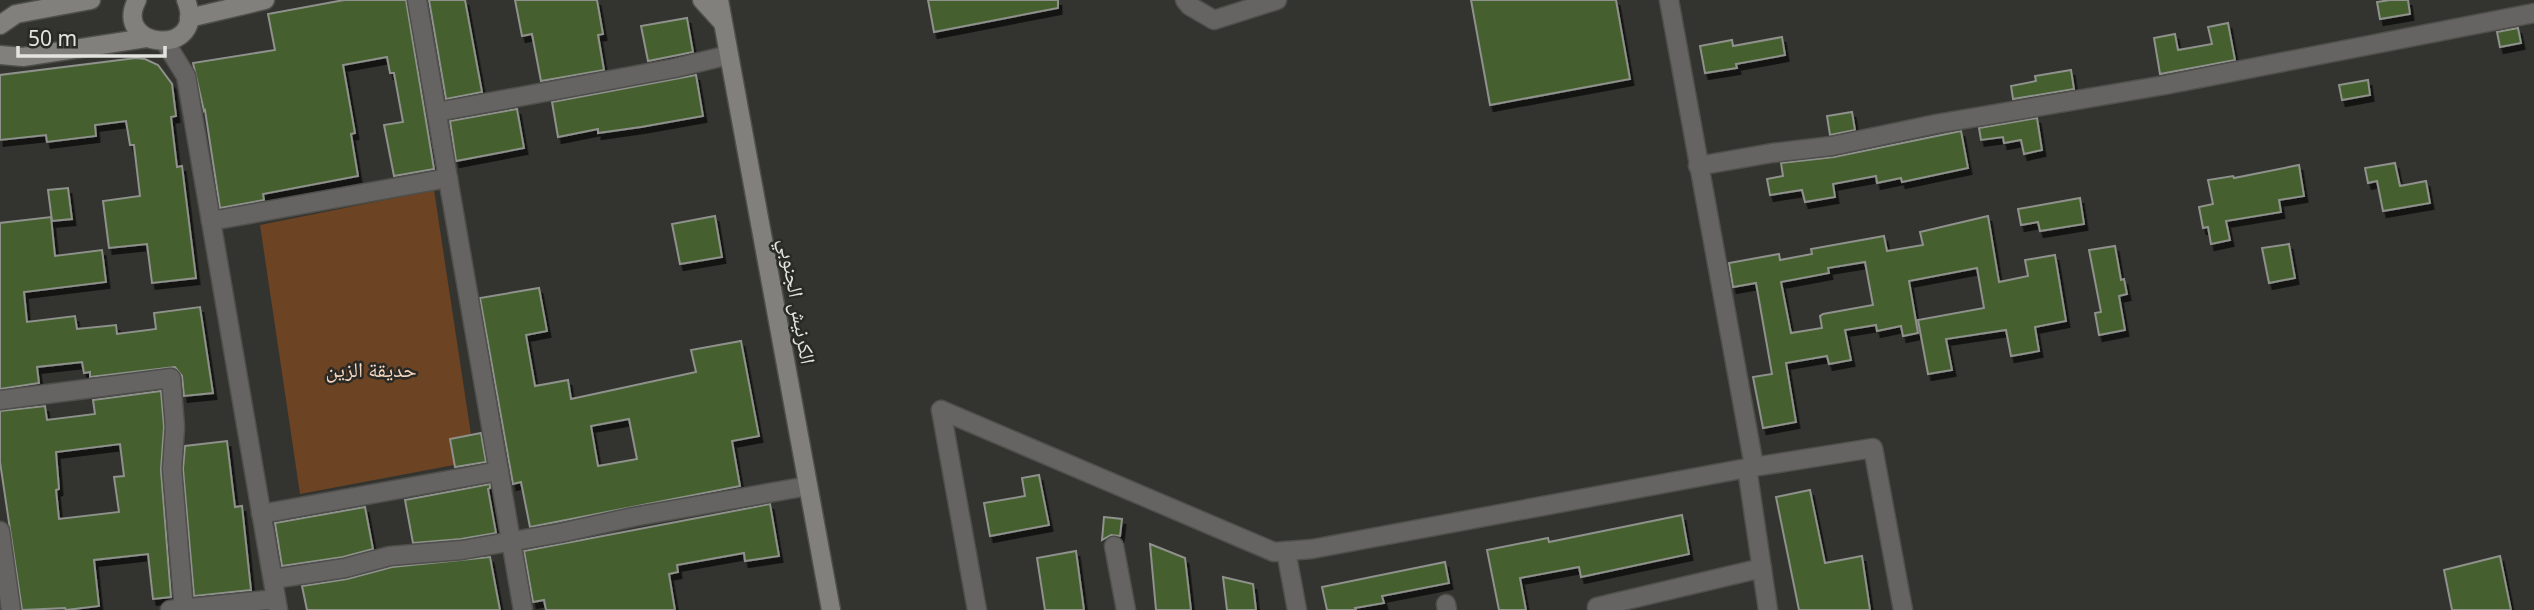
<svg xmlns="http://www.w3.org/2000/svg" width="2534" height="610" font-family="'Noto Sans','Noto Naskh Arabic',sans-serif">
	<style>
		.green { fill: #6c4323 }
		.building { fill: #455f2d; stroke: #8e918c; stroke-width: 2; fill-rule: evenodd; filter: url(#shadow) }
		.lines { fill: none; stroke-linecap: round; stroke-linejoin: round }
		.minor-casing { stroke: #4f4f4b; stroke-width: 21 }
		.secondary-casing { stroke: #4f4f4b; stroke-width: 21 }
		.minor { stroke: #666463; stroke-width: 18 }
		.secondary { stroke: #82807d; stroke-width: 18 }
		.labels { text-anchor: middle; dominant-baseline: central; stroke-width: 5; stroke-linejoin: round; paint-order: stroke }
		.street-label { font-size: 21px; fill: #e3e3e0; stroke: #292925 }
		.park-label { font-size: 21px; fill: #f6d8c2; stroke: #292925 }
	</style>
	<defs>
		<filter id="shadow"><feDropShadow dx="3.5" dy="6" stdDeviation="0" flood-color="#0009"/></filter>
	</defs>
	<rect width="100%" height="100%" fill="#33332f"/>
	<polygon class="green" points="434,190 475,461 300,494 260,225"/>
	<g class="building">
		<polygon points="344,0 406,0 434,169 394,176 384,125 403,122 394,73 390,73 387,57 343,65 355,133 351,134 358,176 263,194 264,200 220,208 205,110 204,111 193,63 275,50 268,14"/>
		<polygon points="429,0 465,0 482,92 446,99"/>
		<polygon points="515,0 597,0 603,34 598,35 604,70 541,81 532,34 522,36"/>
		<polygon points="928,0 1058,0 1058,8 934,32"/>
		<polygon points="1471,0 1616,0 1630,79 1490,105"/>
		<polygon points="2390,0 2408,0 2410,14 2380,19 2377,2"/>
		<polygon points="687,18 693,52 648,61 641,26"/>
		<polygon points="2228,23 2235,60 2160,74 2154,38 2175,34 2178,50 2212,44 2208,27"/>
		<polygon points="2518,28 2521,43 2500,47 2497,32"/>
		<polygon points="1782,37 1785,55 1736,64 1737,68 1705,73 1700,46 1732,40 1733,46"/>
		<polygon points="136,58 145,59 158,65 172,84 176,116 171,117 177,167 182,166 196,278 152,283 147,244 109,248 103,201 140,196 134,145 130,145 126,121 95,125 96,136 47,142 46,135 0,140 0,75"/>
		<polygon points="2071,70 2074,89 2013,99 2011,86 2036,81 2035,76"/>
		<polygon points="696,75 703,116 641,127 598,133 598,129 558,137 552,102"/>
		<polygon points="2368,80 2370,95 2342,100 2339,85"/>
		<polygon points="517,109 524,148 456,161 450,121"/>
		<polygon points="1852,112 1855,130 1830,135 1827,116"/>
		<polygon points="2037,118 2042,150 2024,154 2021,140 2004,143 2003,137 1981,140 1979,128"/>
		<polygon points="1961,131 1968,168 1902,182 1901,178 1877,183 1876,176 1833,184 1835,197 1805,202 1802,190 1770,195 1767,179 1783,176 1781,163 1834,157"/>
		<polygon points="2395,163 2400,186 2426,181 2430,203 2383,211 2377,181 2368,183 2365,168"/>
		<polygon points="2299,165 2304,196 2279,200 2281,212 2226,221 2230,240 2211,244 2208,227 2203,228 2199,207 2213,204 2208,180 2233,176 2234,178"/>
		<polygon points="68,188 72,219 52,221 48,190"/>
		<polygon points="2080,198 2084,224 2040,231 2038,222 2021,225 2018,209"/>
		<polygon points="715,216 722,257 680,264 672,224"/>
		<path d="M1988,216l11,66 29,-6 -3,-16 30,-5 11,66 -31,6 4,24 -28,5 -5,-26 -60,9 6,31 -24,4 -10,-54 66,-12 -7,-40 -68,13 9,52 -15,3 -2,-10 -24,5 -1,-6 -31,5 6,30 -22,4 -2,-8 -41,7 10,59 -33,6 -10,-51 19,-3 -16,-91 -23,4 -4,-24 50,-9 1,6 32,-6 -1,-5 73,-13 3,15 36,-6 -3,-13zM1865,262l8,43 -50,9 -3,2 2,12 -31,5 -10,-51 48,-9 -1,-5z"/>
		<polygon points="51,217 55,256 102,250 106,282 24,292 27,322 75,316 77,329 116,325 117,334 156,329 154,313 200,307 213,393 184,396 182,376 175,367 90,377 90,372 84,373 82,362 37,367 39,383 0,389 0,223"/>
		<polygon points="2289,244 2295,278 2269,283 2262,248"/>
		<polygon points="2115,246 2121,280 2124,279 2127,294 2119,296 2125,330 2099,335 2095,313 2101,312 2089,250"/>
		<path d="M539,288l8,43 -21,4 9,51 33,-6 3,19 125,-27 -5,-22 50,-9 18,95 -27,5 8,45 -210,41 -9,-45 -8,2 -33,-186zM629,419l8,40 -39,7 -7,-40z"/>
		<path d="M161,391l3,36 -3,43 10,127 -18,2 -5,-45 -54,6 5,46 -33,4 -1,-2 -43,2 -22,-148v-51l45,-5 2,14 48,-6 -2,-14zM120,444l4,32 -10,1 5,35 -60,7 -3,-29 3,-1 -3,-37z"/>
		<polygon points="481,433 486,462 455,467 450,439"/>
		<polygon points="227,441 235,507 242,506 251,590 194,596 183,469 185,446"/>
		<polygon points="1039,475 1049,525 990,536 984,503 1025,496 1022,478"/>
		<polygon points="490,484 490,488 488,489 496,533 461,539 413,543 405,500"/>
		<polygon points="1810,490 1825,563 1862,556 1870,610 1799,610 1776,497"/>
		<polygon points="770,504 779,556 745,561 744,553 677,565 678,572 669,574 675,610 546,610 544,600 533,602 524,551"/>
		<polygon points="365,507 373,549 343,557 282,566 275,523"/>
		<polygon points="1682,515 1689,554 1581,577 1579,567 1520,578 1526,610 1499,610 1487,550 1548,538 1549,542"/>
		<polygon points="1104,517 1122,519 1120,536 1111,535 1102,540"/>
		<polygon points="1150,544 1185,558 1191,610 1156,610"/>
		<polygon points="1076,551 1084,610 1045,610 1037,558"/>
		<polygon points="2500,556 2511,610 2452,610 2444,570"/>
		<polygon points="490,557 500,610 307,610 302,586 347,579 392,567"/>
		<polygon points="1445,562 1449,583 1382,596 1384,603 1355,608 1356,610 1327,610 1322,587"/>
		<polygon points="1223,577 1253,584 1256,610 1227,610"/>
	</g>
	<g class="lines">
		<defs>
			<g id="minor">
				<polyline points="417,0 523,610"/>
				<polyline points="1185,0 1190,6 1214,20 1277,0"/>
				<polyline points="1669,0 1754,466"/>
				<polyline points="165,42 186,76 278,610"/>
				<polyline points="437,112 675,68 729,55"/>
				<polyline points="1698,166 1772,153 1832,146 1936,124 2165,85 2534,13"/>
				<polyline points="211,221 448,178"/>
				<polyline points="0,400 171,378 175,427 172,469 184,610"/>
				<polyline points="941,410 1274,552 1312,549 1747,468 1873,448 1903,610"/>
				<polyline points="941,410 977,610"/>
				<polyline points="1747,468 1768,610"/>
				<polyline points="261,514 499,471"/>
				<polyline points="0,531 11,610"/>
				<polyline points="1114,546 1126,610"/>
				<polyline points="1286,551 1297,610"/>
				<polyline points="273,579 345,568 390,556 462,550 560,533 633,517 808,486"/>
				<polyline points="1446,604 1447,610"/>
				<polyline points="170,610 276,599"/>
				<polyline points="1597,610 1597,607 1762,568"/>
			</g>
			<g id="secondary">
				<path d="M137,0c-26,50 72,58 49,0"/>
				<polyline points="702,0 722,22"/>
				<polyline points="719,0 831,610"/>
				<polyline points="189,18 265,0"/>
				<polyline points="0,25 16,14 91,0"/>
				<polyline points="0,55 23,57 146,38"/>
			</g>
		</defs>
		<use href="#minor" class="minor-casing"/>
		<use href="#secondary" class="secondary-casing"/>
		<use href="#minor" class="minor"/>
		<use href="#secondary" class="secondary"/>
	</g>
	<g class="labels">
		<g class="street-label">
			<text transform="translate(798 301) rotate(80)">الكرنيش الجنوبي</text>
		</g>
		<g class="park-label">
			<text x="371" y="369">حديقة الزين</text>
		</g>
	</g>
	<path d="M18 46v10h147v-10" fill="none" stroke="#e3e3e0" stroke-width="3.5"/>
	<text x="28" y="46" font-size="21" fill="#e3e3e0" stroke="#292925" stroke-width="5" paint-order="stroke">50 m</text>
</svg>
